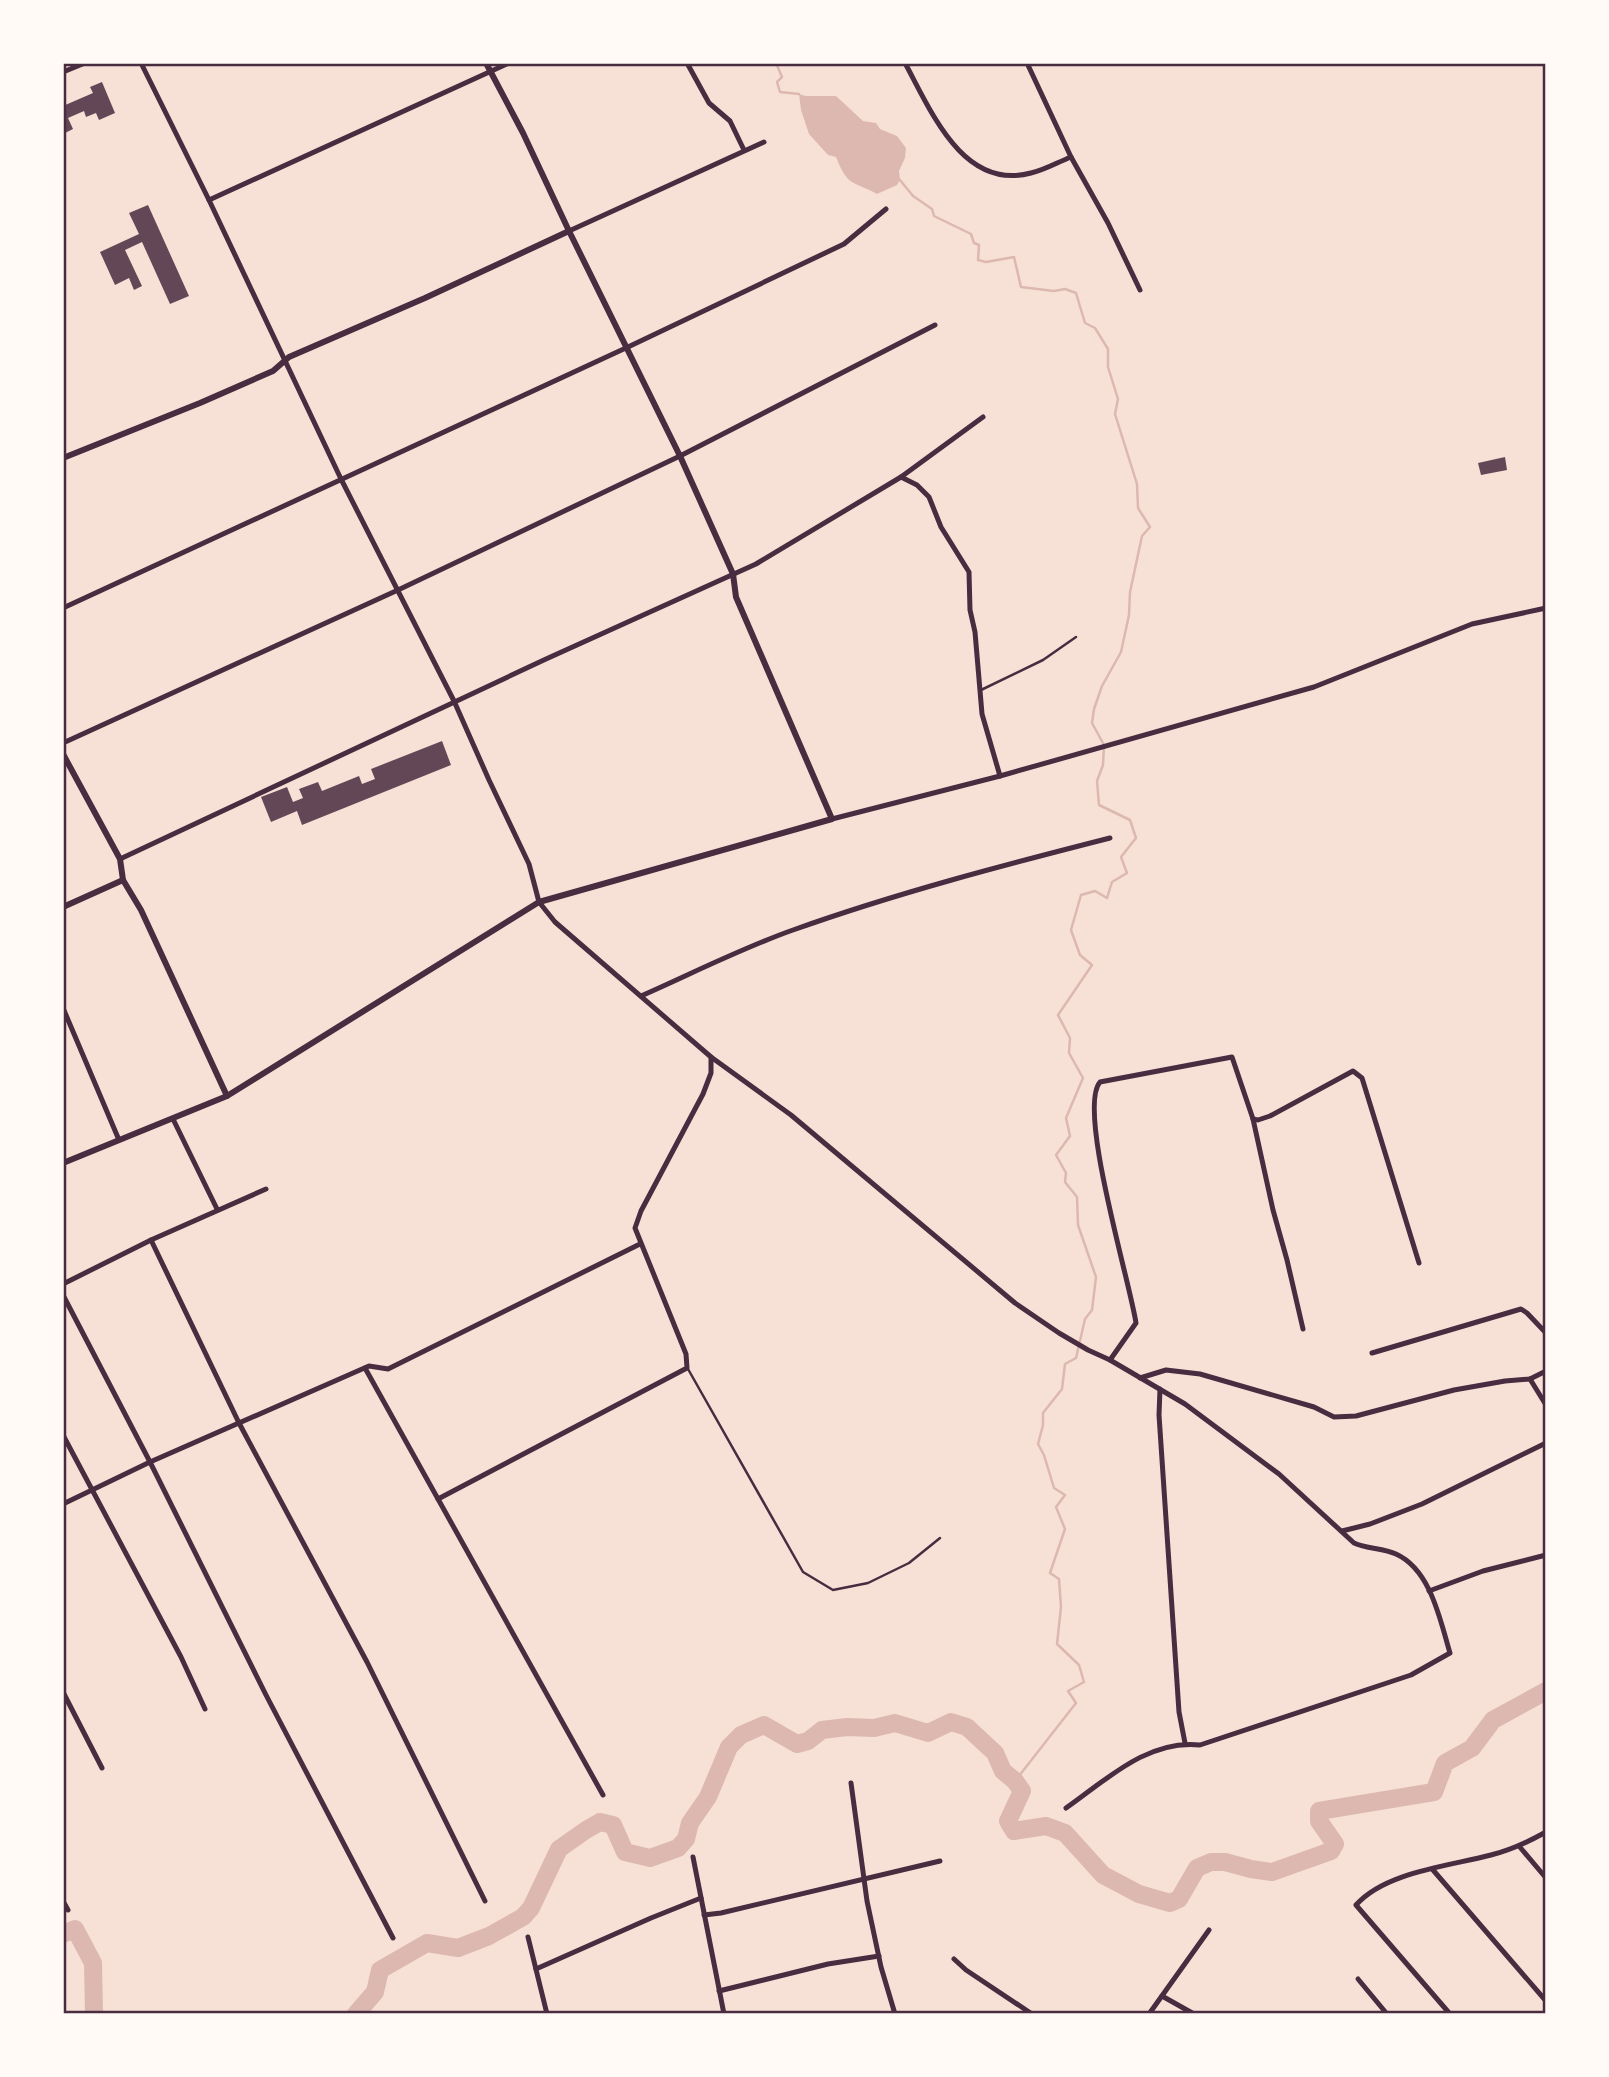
<svg xmlns="http://www.w3.org/2000/svg" width="1609" height="2077" font-family="Manrope,sans-serif">
	<style>
		.water { fill: #dcb8b0 }
		.lines { fill: none; stroke-linecap: round; stroke-linejoin: round }
		.stream { stroke: #dcb8b0; stroke-width: 2.5 }
		.river { stroke: #dcb8b0; stroke-width: 18 }
		.building { fill: #644757 }
		.service { stroke: #4a2c40; stroke-width: 2.5 }
		.minor { stroke: #4a2c40; stroke-width: 5 }
		.tertiary { stroke: #4a2c40; stroke-width: 6 }
		.neatline { fill: none; stroke: #4a2c40; stroke-width: 2.5 }
	</style>
	<rect width="100%" height="100%" fill="#f7e1d7"/>
	<path class="water" d="M799,94l7,2h30l27,25 13,2 4,6 17,7 9,12 -1,10 -6,13 1,9 -3,5 -20,9c-26,-14 -29,-7 -41,-37l-8,-2 -19,-21 -8,-24z"/>
	<g class="lines">
		<g class="stream">
			<polyline points="776,63 782,77 777,82 780,92 799,94"/>
			<polyline points="900,180 913,196 932,209 934,216 971,234 974,243 979,245 978,260 986,262 1014,257 1021,287 1054,291 1065,289 1076,293 1085,323 1095,328 1108,349 1108,367 1118,399 1115,414 1137,484 1138,508 1150,527 1142,536 1130,592 1129,615 1121,652 1102,686 1094,709 1092,723 1104,745 1103,765 1097,781 1099,805 1130,820 1136,838 1121,857 1127,873 1112,882 1107,898 1095,891 1081,895 1071,930 1080,955 1092,965 1058,1015 1070,1038 1069,1053 1083,1078 1066,1118 1070,1136 1056,1155 1066,1173 1065,1182 1077,1197 1078,1225 1096,1277 1092,1310 1085,1319 1076,1358 1065,1364 1062,1389 1043,1413 1043,1425 1038,1444 1044,1455 1054,1488 1065,1495 1056,1507 1065,1529 1050,1573 1059,1579 1061,1607 1057,1644 1079,1665 1084,1682 1068,1691 1076,1703 1015,1781"/>
		</g>
		<g class="river">
			<polyline points="63,1934 75,1929 93,1963 94,2014"/>
			<polyline points="356,2014 375,1992 380,1970 427,1943 458,1948 489,1936 523,1917 531,1908 559,1849 586,1830 600,1822 613,1825 625,1852 650,1858 678,1848 686,1839 690,1823 708,1797 729,1747 741,1735 764,1725 797,1744 808,1741 822,1730 847,1727 874,1728 895,1723 928,1733 951,1722 967,1727 995,1753 1003,1771 1015,1781 1022,1791 1008,1821 1014,1831 1046,1826 1065,1833 1103,1875 1139,1894 1170,1903 1179,1899 1197,1868 1211,1862 1225,1862 1251,1869 1272,1872 1331,1851 1335,1844 1319,1821 1319,1811 1434,1792 1445,1763 1472,1748 1493,1720 1546,1691"/>
		</g>
	</g>
	<g class="building">
		<polygon points="102,82 115,113 99,120 96,113 86,117 84,111 68,118 73,129 63,134 63,106 93,93 90,87"/>
		<polygon points="148,205 189,296 170,304 142,242 125,250 142,286 134,290 129,278 115,285 100,252 139,234 129,213"/>
		<polygon points="1505,457 1507,470 1481,475 1478,463"/>
		<polygon points="442,741 451,765 302,825 297,811 271,822 261,797 287,787 293,802 303,798 299,789 318,782 322,791 359,776 362,784 375,779 371,769"/>
	</g>
	<g class="lines">
		<g class="service">
			<polyline points="981,690 1043,660 1076,637"/>
			<polyline points="688,1369 803,1572 833,1590 868,1583 909,1563 940,1538"/>
		</g>
		<g class="minor">
			<polyline points="141,63 209,200 341,479 454,701 489,780 529,864 539,902 555,922 711,1057 711,1073 703,1094 641,1211 635,1228 686,1354 687,1368 438,1499"/>
			<polyline points="687,63 709,103 730,121 744,150"/>
			<path d="M905,63c26,48 58,128 126,110 14,-3 27,-11 40,-16"/>
			<polyline points="1027,63 1071,157 1108,223 1140,290"/>
			<polyline points="63,72 85,63"/>
			<polyline points="209,200 509,63"/>
			<polyline points="569,231 764,142"/>
			<polyline points="901,477 917,485 929,497 941,527 969,572 970,610 975,632 982,714 1000,776"/>
			<polyline points="63,608 628,347 844,244 886,209"/>
			<polyline points="63,743 398,590 680,456 935,325"/>
			<polyline points="832,819 1000,776 1314,687 1472,624 1546,608"/>
			<polyline points="120,859 546,659 756,564 901,477 983,417"/>
			<path d="M641,996c50,-22 101,-48 152,-66 104,-37 211,-65 317,-92"/>
			<polyline points="63,1008 119,1140"/>
			<path d="M711,1057l80,58 224,188 44,30 29,17 22,10 75,44 94,70 75,69c13,6 29,5 42,11 35,16 44,66 54,99l-39,22 -211,70c-52,-6 -94,35 -134,63"/>
			<polyline points="173,1119 217,1209"/>
			<polyline points="1253,1119 1258,1120 1270,1116 1353,1071 1362,1078 1419,1263"/>
			<polyline points="151,1240 239,1423 367,1662 485,1901"/>
			<polyline points="63,1284 151,1240 266,1189"/>
			<polyline points="63,1295 150,1462 266,1695 393,1938"/>
			<polyline points="1372,1353 1521,1309 1527,1313 1546,1333"/>
			<path d="M1110,1360l26,-37c-6,-41 -59,-214 -36,-241l132,-25 21,62 20,91 14,50 16,69"/>
			<polyline points="365,1368 603,1795"/>
			<polyline points="1140,1378 1166,1370 1200,1374 1314,1407 1334,1417 1356,1416 1454,1390 1505,1381 1530,1379 1546,1371"/>
			<polyline points="1530,1379 1546,1405"/>
			<polyline points="1160,1389 1159,1415 1179,1712 1185,1743"/>
			<polyline points="63,1435 181,1657 205,1709"/>
			<polyline points="63,1504 150,1462 369,1366 388,1369 640,1244"/>
			<polyline points="1342,1531 1370,1524 1422,1504 1546,1443"/>
			<polyline points="1429,1591 1483,1571 1546,1555"/>
			<polyline points="63,1692 102,1768"/>
			<polyline points="851,1783 867,1901 881,1967 895,2014"/>
			<polyline points="1519,1846 1546,1878"/>
			<polyline points="693,1857 724,2014"/>
			<polyline points="1433,1870 1546,2001"/>
			<polyline points="63,1901 68,1910"/>
			<polyline points="704,1915 721,1913 940,1861"/>
			<polyline points="528,1937 547,2014"/>
			<polyline points="954,1959 966,1970 1032,2014"/>
			<polyline points="536,1969 651,1918 701,1898"/>
			<polyline points="1358,1979 1387,2014"/>
			<polyline points="719,1991 828,1964 879,1956"/>
			<polyline points="1162,1996 1194,2014"/>
			<polyline points="1149,2014 1209,1930"/>
			<path d="M1450,2014l-94,-109c29,-33 93,-39 135,-50 20,-5 37,-13 55,-23"/>
		</g>
		<g class="tertiary">
			<polyline points="63,458 200,403 273,371 289,357 425,298 569,231"/>
			<polyline points="63,754 120,859 123,880 141,910 227,1096"/>
			<polyline points="63,907 123,880"/>
			<polyline points="63,1163 227,1096 539,902 832,819 736,597 733,574 680,456 569,231 523,133 486,63"/>
		</g>
	</g>
	<rect width="1609" height="2077" fill="none" stroke="#fffaf5" stroke-width="130"/>
	<rect x="65" y="65" width="1479" height="1947" class="neatline"/>
</svg>
